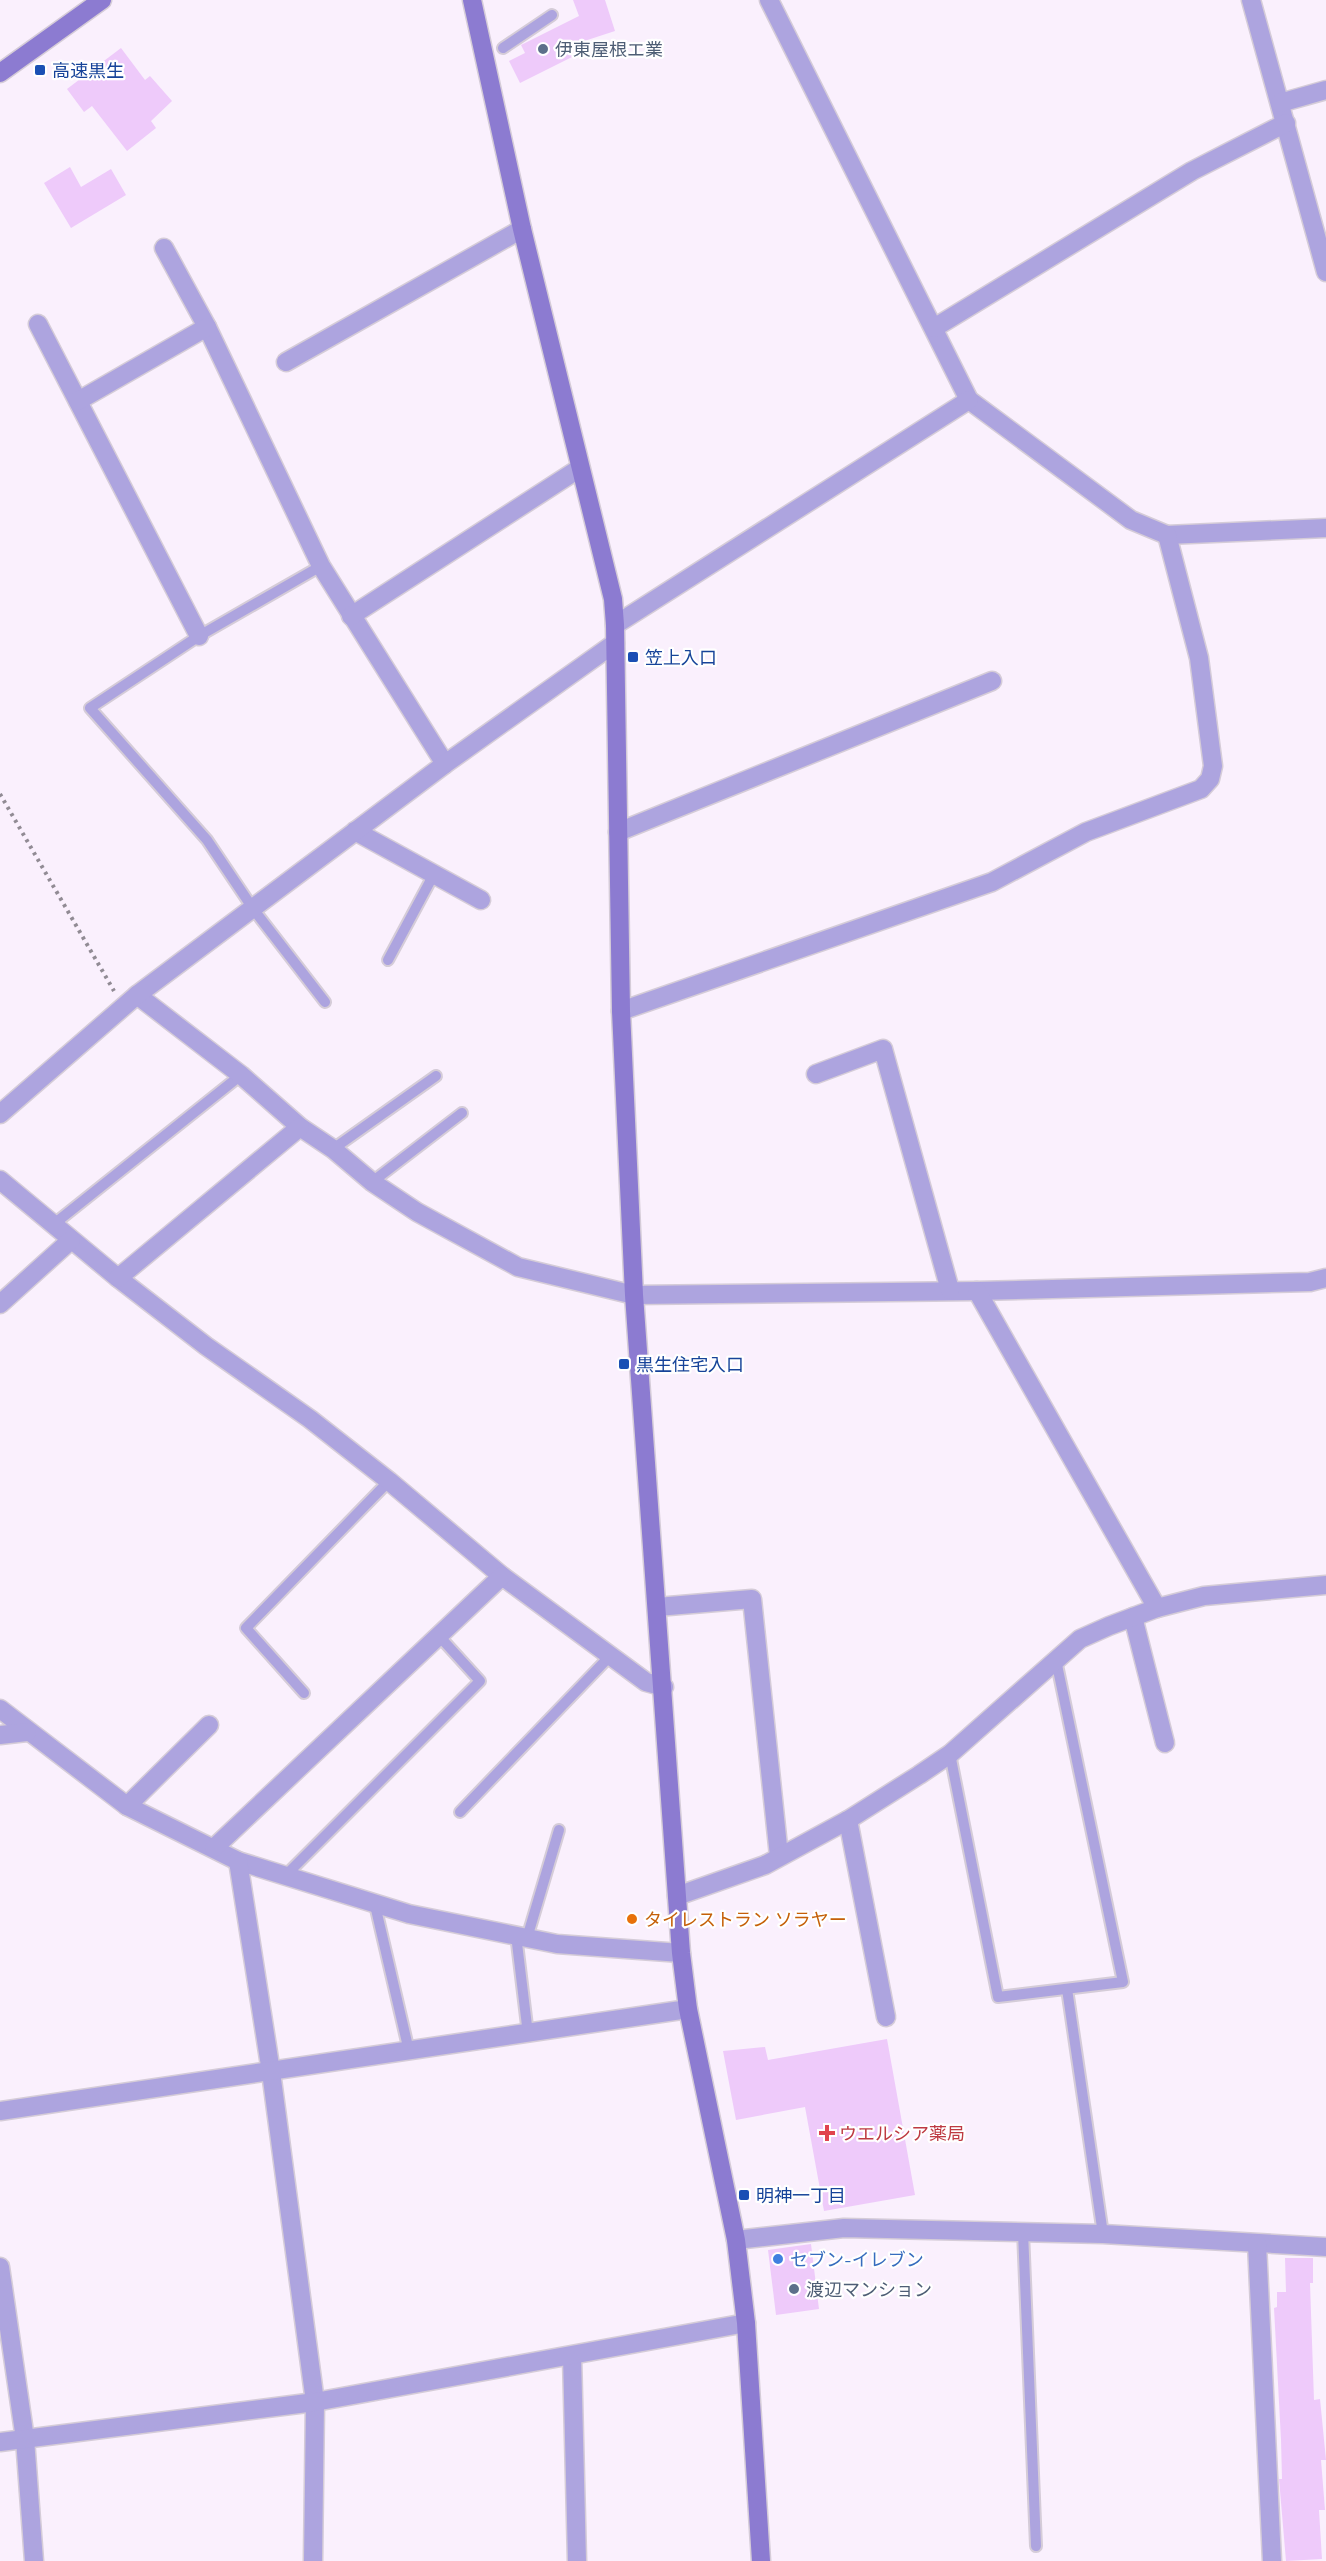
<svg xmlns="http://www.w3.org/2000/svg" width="1326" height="2561" font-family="Mulish,'Noto Sans JP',sans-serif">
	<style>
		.building { fill: #eecafa }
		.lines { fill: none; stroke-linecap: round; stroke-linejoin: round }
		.lane-casing { stroke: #d5ccd8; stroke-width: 14 }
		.street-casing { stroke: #d5ccd8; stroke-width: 21 }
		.secondary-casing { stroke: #d5ccd8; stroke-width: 21 }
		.path { stroke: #918b94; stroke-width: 4; stroke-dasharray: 3 4.5; stroke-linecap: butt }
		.lane { stroke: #ada4df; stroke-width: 10 }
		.street { stroke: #ada4df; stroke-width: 18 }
		.secondary { stroke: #8c7bd1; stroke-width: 18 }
		.service-dot { fill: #5c6f8a; stroke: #fff; stroke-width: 2 }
		.transit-dot { fill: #1a4fb4; stroke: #fff; stroke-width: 2 }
		.food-dot { fill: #e8710a; stroke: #fff; stroke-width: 2 }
		.health-dot { fill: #e0444e; stroke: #fff; stroke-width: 2 }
		.shop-dot { fill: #3f7fe0; stroke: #fff; stroke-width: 2 }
		.labels { text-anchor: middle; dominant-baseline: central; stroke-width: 4.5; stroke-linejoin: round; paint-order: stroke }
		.service-label { font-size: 18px; fill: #4e5e75; stroke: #fff; text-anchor: start }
		.transit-label { font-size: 18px; fill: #164399; stroke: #fff; text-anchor: start }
		.food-label { font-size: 18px; fill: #c56008; stroke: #fff; text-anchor: start }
		.health-label { font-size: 18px; fill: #be3a42; stroke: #fff; text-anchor: start }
		.shop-label { font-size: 18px; fill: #366cbe; stroke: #fff; text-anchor: start }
	</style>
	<rect width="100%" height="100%" fill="#faf0fd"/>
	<g class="building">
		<polygon points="573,0 605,0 615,31 569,46 574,56 520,83 509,61 525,53 521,45 579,16"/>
		<polygon points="121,48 145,80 150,76 172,101 151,121 156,128 127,151 92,106 84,112 67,89"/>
		<polygon points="70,167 81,187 111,169 126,195 71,228 44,183"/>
		<polygon points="887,2039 915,2195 824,2211 805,2107 736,2120 723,2051 765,2047 768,2060"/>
		<polygon points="811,2244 819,2309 776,2315 768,2250"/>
		<polygon points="1285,2258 1313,2258 1313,2283 1310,2283 1314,2400 1320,2399 1326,2460 1321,2460 1325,2510 1319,2510 1322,2559 1286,2561 1279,2479 1282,2479 1281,2440 1274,2308 1277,2307 1277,2292 1286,2292"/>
	</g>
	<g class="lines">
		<defs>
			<g id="lane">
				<polyline points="503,48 552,15"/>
				<polyline points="321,566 199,636 90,708 207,840 254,910 325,1002"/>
				<polyline points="388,960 434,874"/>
				<polyline points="333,1149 436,1076"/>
				<polyline points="372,1182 462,1113"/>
				<polyline points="54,1224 241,1075"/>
				<polyline points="304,1693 246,1628 389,1481"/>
				<polyline points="950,1754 998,1997 1123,1982 1056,1660"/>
				<polyline points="460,1812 610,1656"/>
				<polyline points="285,1876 480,1681 440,1637"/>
				<polyline points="375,1905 409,2051"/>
				<polyline points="516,1935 528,2034"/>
				<polyline points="527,1938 559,1830"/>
				<polyline points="1067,1989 1103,2234"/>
				<polyline points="1023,2232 1036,2546"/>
			</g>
			<g id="street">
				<polyline points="769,0 969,400 1131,520 1167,535 1326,528"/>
				<polyline points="1251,0 1326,272"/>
				<polyline points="1280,103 1326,90"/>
				<polyline points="164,248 207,327 321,566 445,764"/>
				<polyline points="38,324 199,636"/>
				<polyline points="934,328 1192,171 1286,123"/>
				<polyline points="286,362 522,229"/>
				<polyline points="78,401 207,327"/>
				<polyline points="351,616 580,468"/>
				<polyline points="615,625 969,400"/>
				<polyline points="355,831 481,900"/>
				<polyline points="618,832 992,681"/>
				<polyline points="137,995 241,1075 300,1127 333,1149 372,1182 417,1212 518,1267 634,1295 977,1291 1310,1282 1326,1278"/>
				<polyline points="621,1011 992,882 1086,832 1201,789 1210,779 1213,766 1199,658 1167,535"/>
				<polyline points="816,1074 883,1049 950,1290"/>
				<polyline points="0,1114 137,995 445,764 615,643"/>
				<polyline points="0,1180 118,1278 206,1346 310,1419 389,1481 502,1576 646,1682 664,1687"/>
				<polyline points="118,1278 300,1127"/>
				<polyline points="977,1291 1157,1608"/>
				<polyline points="0,1304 71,1240"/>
				<polyline points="657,1607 752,1599 779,1856"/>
				<polyline points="1133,1617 1165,1743"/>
				<polyline points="0,1709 127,1806 238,1861 409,1914 557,1944 681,1953"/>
				<polyline points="0,1735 27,1732"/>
				<polyline points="127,1806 209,1725"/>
				<polyline points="848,1820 886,2017"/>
				<polyline points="214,1848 502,1576"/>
				<polyline points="238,1861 271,2072 315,2402 313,2561"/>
				<polyline points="677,1896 765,1865 848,1820 919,1775 950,1754 1080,1639 1109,1626 1157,1608 1204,1596 1326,1585"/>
				<polyline points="0,2111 688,2009"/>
				<polyline points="736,2240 844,2228 1103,2234 1326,2247"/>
				<polyline points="1257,2244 1272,2561"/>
				<polyline points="0,2267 25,2439 34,2561"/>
				<polyline points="572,2356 577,2561"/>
				<polyline points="0,2442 315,2402 746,2323"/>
			</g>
			<g id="secondary">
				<polyline points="472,0 522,229 613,599 615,625 621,1011 634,1295 681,1953 688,2009 736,2240 746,2323 761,2561"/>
				<polyline points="0,73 102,0"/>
			</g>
		</defs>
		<use href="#lane" class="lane-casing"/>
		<use href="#street" class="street-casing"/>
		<use href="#secondary" class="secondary-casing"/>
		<polyline class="path" points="0,794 114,991"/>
		<use href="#lane" class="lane"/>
		<use href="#street" class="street"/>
		<use href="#secondary" class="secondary"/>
	</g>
	<g class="service-dot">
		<circle cx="543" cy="49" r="6"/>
		<circle cx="794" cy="2289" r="6"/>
	</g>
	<g class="transit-dot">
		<rect x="34" y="64" width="12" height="12" rx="3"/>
		<rect x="627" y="651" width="12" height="12" rx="3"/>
		<rect x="618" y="1358" width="12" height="12" rx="3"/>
		<rect x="738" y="2189" width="12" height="12" rx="3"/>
	</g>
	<circle class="food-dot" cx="632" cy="1919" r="6"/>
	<path class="health-dot" d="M824 2124h6v6h6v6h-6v6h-6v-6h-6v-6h6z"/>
	<circle class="shop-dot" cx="778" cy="2259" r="6"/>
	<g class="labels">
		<g class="service-label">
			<text x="555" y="49">伊東屋根エ業</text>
			<text x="806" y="2289">渡辺マンション</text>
		</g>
		<g class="transit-label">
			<text x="52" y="70">高速黒生</text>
			<text x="645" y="657">笠上入口</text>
			<text x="636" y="1364">黒生住宅入口</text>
			<text x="756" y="2195">明神一丁目</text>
		</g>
		<g class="food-label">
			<text x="644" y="1919">タイレストラン ソラヤー</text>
		</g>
		<g class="health-label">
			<text x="839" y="2133">ウエルシア薬局</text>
		</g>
		<g class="shop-label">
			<text x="790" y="2259">セブン-イレブン</text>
		</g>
	</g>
</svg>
